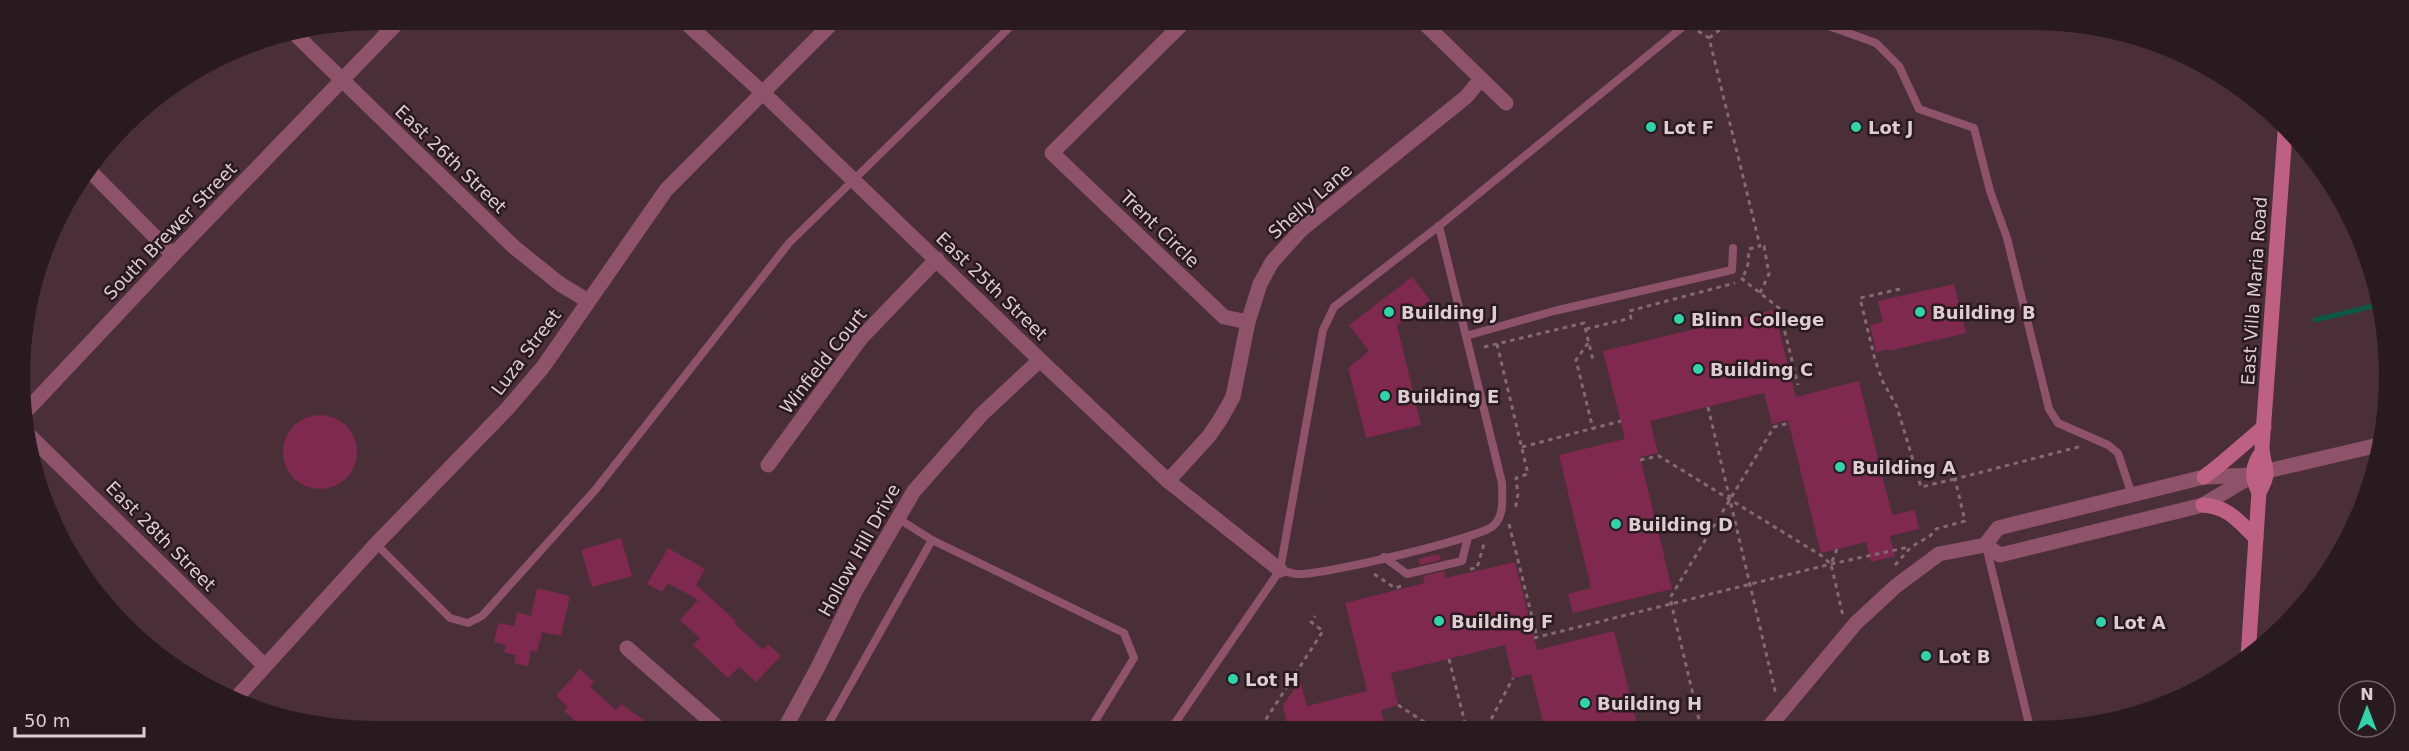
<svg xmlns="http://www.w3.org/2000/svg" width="2409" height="751" font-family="'DejaVu Sans',sans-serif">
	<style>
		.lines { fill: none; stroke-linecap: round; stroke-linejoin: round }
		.stream { stroke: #0d5845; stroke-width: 5 }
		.building { fill: #80294f }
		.path { stroke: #836a72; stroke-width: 3; stroke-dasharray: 4.5 4.5; stroke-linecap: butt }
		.service { stroke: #8f5369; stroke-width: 8 }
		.minor { stroke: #8f5369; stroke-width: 15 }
		.secondary { stroke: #be6084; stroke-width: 15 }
		.poi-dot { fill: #2fd4aa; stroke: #281a1f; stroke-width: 2 }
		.labels { text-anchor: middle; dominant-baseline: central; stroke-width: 5; stroke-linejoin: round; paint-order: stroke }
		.poi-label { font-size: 18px; font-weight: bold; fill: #dfccd2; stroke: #281a1f; text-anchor: start }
		.street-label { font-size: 18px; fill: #dfccd2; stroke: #281a1f }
	</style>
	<rect width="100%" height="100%" fill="#4a2e38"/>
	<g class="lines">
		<polyline class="stream" points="2315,320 2382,304"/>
	</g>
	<g class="building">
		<polygon points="1412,277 1430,300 1397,325 1421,425 1366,438 1348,368 1369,351 1349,325"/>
		<polygon points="1954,284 1966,333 1889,351 1888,349 1876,352 1870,325 1883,322 1878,301"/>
		<polygon points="1774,310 1796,397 1859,381 1892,515 1915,510 1919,529 1890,536 1895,556 1871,562 1866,542 1821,553 1788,420 1772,424 1764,393 1650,421 1658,453 1640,457 1672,589 1573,613 1568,594 1591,588 1559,455 1625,439 1603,351"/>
		<circle cx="320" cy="452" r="37"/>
		<polygon points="621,538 632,576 592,587 581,550"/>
		<polygon points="668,548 705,569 696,585 736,621 734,623 763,650 768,644 781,656 756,682 739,667 728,678 693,645 700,638 680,620 698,600 668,583 662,592 647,584"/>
		<polygon points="1439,554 1441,560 1420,565 1419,559"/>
		<polygon points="1515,562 1537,650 1614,631 1638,727 1544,727 1531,674 1513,678 1505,645 1391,673 1398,705 1381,710 1385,727 1287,727 1283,705 1300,681 1307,706 1367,691 1345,603 1425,583 1423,576 1444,571 1446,578"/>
		<polygon points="537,588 570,596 561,636 542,632 537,652 531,650 528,666 514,663 516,655 504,652 506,645 494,642 498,623 514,626 517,612 531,616"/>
		<polygon points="580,669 594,682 590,687 616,710 621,704 651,725 580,725 564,711 568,707 556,696"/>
	</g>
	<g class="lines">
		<g class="path">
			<polyline points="1698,31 1709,38 1711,46 1760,246 1749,249 1748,264 1744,275"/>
			<polyline points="1709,38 1726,25"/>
			<polyline points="1741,278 1779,308 1798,385"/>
			<polyline points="1900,289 1860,298 1875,360 1883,382 1897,407 1921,487 1955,479"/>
			<polyline points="1760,293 1769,274 1764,246 1760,246"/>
			<polyline points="1586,329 1631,318 1629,311 1735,283"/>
			<polyline points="1588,343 1576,360 1593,429"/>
			<polyline points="1497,344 1528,474 1516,478 1518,494 1515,510"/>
			<polyline points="1484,347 1584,323 1593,360"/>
			<polyline points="1708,407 1776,695"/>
			<polyline points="1522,447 1621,421"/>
			<polyline points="1640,460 1659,456 1822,556 1831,564"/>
			<polyline points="1509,524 1537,637"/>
			<polyline points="1837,549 1831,564 1843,616"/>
			<polyline points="1895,565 1911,547 1930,536 1936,529 1965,521 1955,479 2082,446"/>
			<polyline points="1470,569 1477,568 1484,544"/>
			<polyline points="1374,574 1395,588 1402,586"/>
			<polyline points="1534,638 1831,564 1909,547"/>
			<polyline points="1449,659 1466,727"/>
			<polyline points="1398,705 1432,727"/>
			<polyline points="1261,727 1323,631 1311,622 1315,616"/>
			<polyline points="1487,727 1513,678"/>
			<polyline points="1701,728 1670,598 1774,427 1789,423"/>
		</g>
		<g class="service">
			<polyline points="1826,25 1876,43 1899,66 1919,109 1974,128 1990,191 2007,238 2049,409 2058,423 2108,445 2118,453 2132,495"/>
			<polyline points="1466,336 1554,311 1732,270 1733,248"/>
			<polyline points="899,519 932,540 1124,633 1134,658 1092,726"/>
			<polyline points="376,544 450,618 468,623 482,616 596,489 789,243 1015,22"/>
			<polyline points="1986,546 2030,728"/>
			<polyline points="1384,557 1407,574 1462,561 1468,537"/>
			<path d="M1280,570c6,1 12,4 18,4 21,2 182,-36 195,-48 12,-11 9,-28 9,-43l-63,-257"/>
			<polyline points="827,726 932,540"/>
			<polyline points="1173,726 1280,570 1323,330 1334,307 1439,226 1685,25"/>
		</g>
		<g class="minor">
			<polyline points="684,21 762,92 1040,360 1168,481 1280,570"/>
			<polyline points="1183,23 1052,153 1224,317 1248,322"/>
			<polyline points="1425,24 1506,103"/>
			<polyline points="296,35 514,247 560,284 588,301"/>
			<polyline points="91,172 173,255"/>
			<polyline points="28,409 173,255 400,20"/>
			<polyline points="29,435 265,666"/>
			<polyline points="768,465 861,338 937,259"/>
			<polyline points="2267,471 2383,444"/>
			<polyline points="1168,481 1209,436 1220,420 1233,397 1248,322 1260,284 1272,262 1301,230 1466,97 1481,79"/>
			<polyline points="1985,545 2000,555 2203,505 2250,477"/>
			<polyline points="627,648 715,725"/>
			<polyline points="238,696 376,544 507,409 543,367 666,190 834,21"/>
			<polyline points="786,726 817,669 856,590 914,491 982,414 1040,360"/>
			<polyline points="1768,728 1856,623 1896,586 1939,554 1985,545 1998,528 2204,477 2253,475"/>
		</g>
		<g class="secondary">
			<path d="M2204,477c21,-15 39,-33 60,-50"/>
			<path d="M2259,492c-8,-14 -7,-27 3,-40"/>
			<path d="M2203,505c26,2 35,16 53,33"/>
			<path d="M2248,657l11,-165c14,-23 3,-25 3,-45l23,-314"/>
		</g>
	</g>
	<g class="poi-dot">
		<circle cx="1651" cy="127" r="6"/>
		<circle cx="1856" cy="127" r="6"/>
		<circle cx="1389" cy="312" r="6"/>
		<circle cx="1920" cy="312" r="6"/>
		<circle cx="1679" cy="319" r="6"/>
		<circle cx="1698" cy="369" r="6"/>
		<circle cx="1385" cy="396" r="6"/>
		<circle cx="1840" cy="467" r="6"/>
		<circle cx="1616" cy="524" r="6"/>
		<circle cx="1439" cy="621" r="6"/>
		<circle cx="2101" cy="622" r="6"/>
		<circle cx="1926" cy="656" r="6"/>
		<circle cx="1233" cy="679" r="6"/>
		<circle cx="1585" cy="703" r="6"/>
	</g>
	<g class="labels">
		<g class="poi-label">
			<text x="1663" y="127">Lot F</text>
			<text x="1868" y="127">Lot J</text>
			<text x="1401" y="312">Building J</text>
			<text x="1932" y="312">Building B</text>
			<text x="1691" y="319">Blinn College</text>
			<text x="1710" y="369">Building C</text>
			<text x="1397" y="396">Building E</text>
			<text x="1852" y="467">Building A</text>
			<text x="1628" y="524">Building D</text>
			<text x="1451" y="621">Building F</text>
			<text x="2113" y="622">Lot A</text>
			<text x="1938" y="656">Lot B</text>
			<text x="1245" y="679">Lot H</text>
			<text x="1597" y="703">Building H</text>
		</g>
		<g class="street-label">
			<text transform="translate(451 159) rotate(44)">East 26th Street</text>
			<text transform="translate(1310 201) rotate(-41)">Shelly Lane</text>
			<text transform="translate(1160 229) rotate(44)">Trent Circle</text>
			<text transform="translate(170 231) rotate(-46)">South Brewer Street</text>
			<text transform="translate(992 286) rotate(44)">East 25th Street</text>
			<text transform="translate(2254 291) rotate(-86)">East Villa Maria Road</text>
			<text transform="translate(526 352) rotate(-53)">Luza Street</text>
			<text transform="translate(823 361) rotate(-52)">Winfield Court</text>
			<text transform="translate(161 536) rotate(45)">East 28th Street</text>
			<text transform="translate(859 550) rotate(-61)">Hollow Hill Drive</text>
		</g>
	</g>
	<path d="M0 0H2409V751H0ZM375 30H2034A345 345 0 0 1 2379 375V376A345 345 0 0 1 2034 721H375A345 345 0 0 1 30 376V375A345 345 0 0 1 375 30Z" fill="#281a1f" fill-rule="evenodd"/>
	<g transform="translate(2367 709)"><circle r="28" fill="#281a1f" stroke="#716167" stroke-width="1.5"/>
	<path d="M0-4.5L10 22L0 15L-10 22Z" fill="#2fd4aa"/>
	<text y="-9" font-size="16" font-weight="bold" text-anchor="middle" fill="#dfccd2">N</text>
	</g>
	<path d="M15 727v9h129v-9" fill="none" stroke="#dfccd2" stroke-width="3"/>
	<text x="24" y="727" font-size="18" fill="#dfccd2" stroke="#281a1f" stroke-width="4.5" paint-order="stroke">50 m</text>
</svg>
